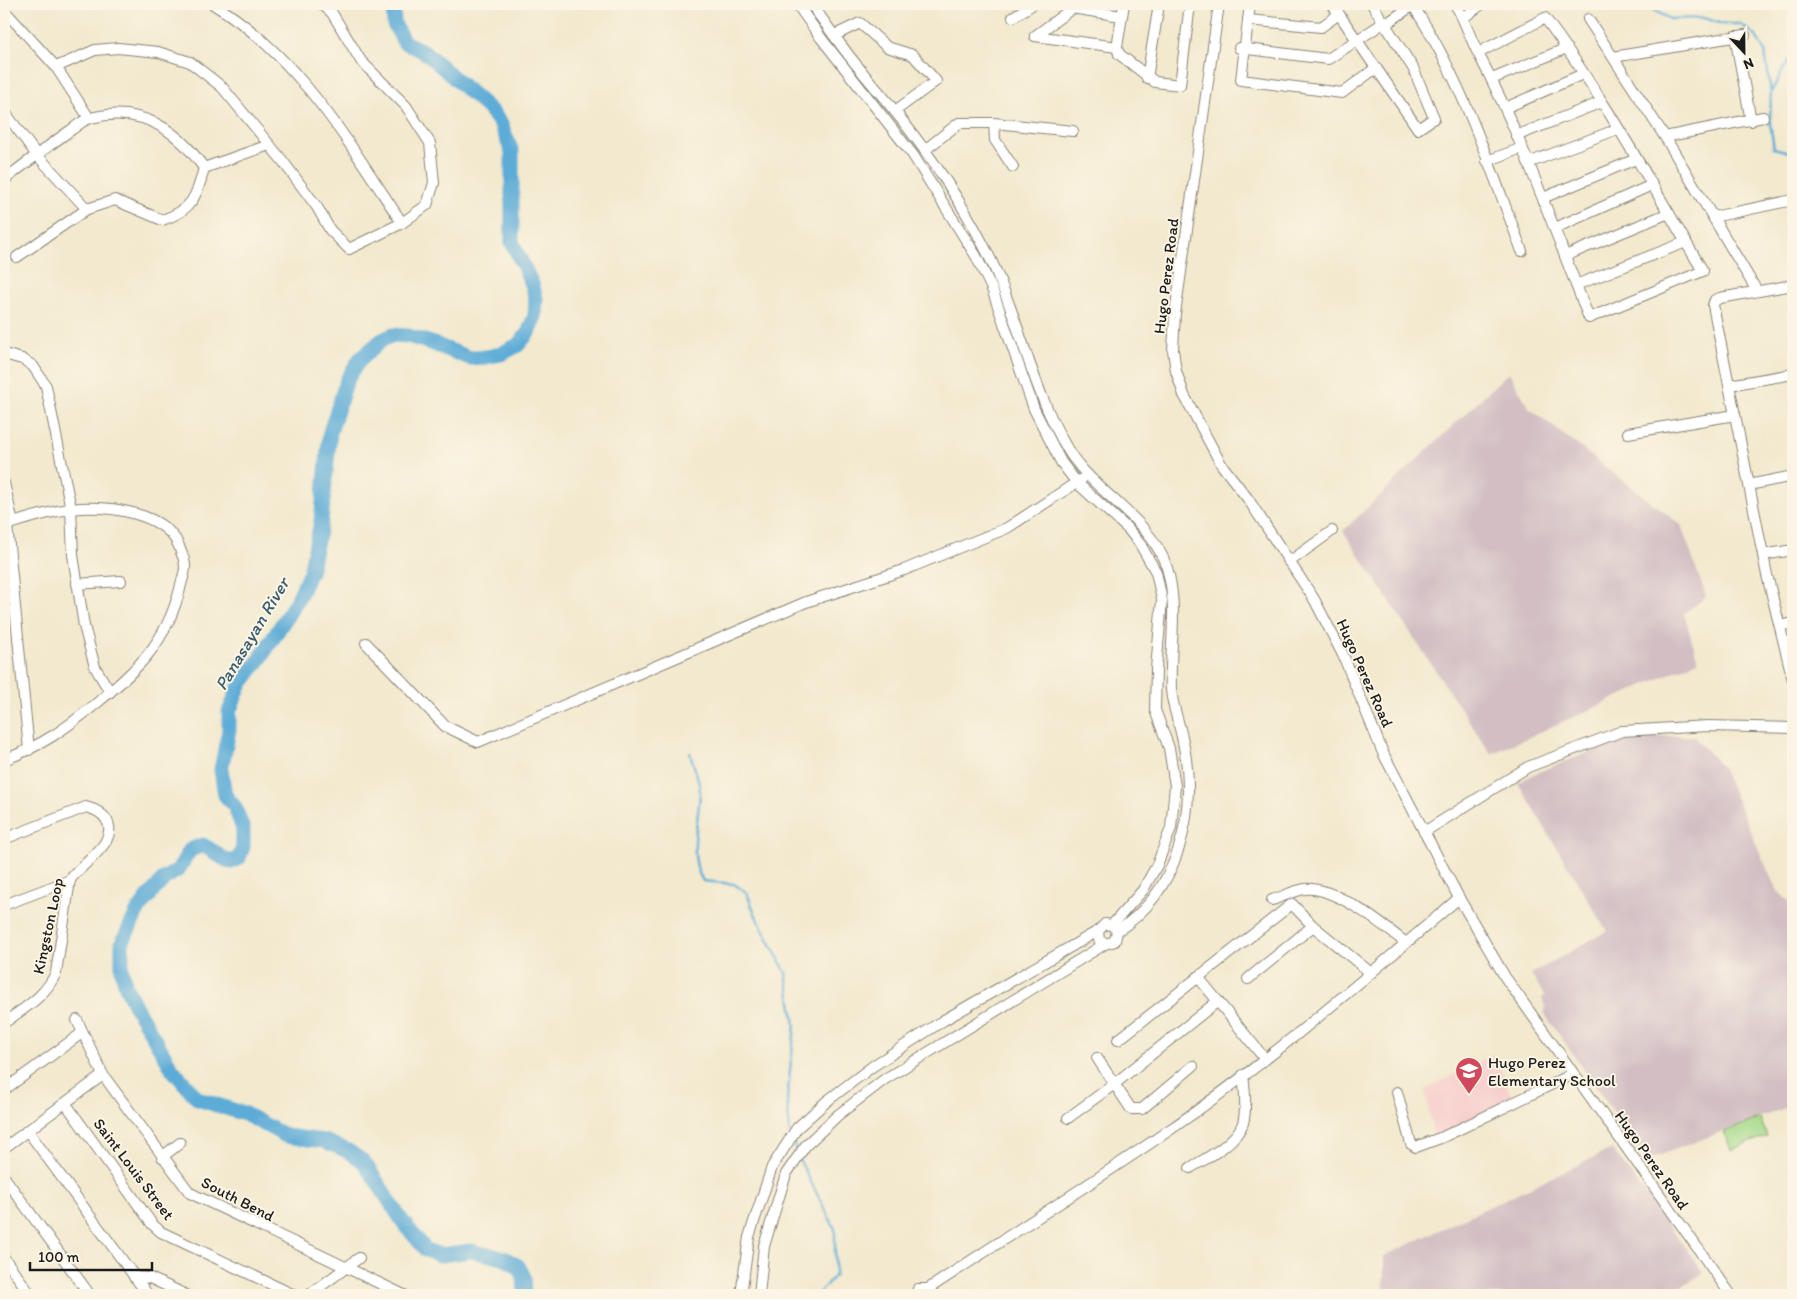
<svg xmlns="http://www.w3.org/2000/svg" width="1797" height="1299" font-family="Itim,sans-serif">
	<style>
		.built { fill: #f7d0cd }
		.industrial { fill: #d2bec3 }
		.green { fill: #a4da8a; stroke: #607b53 }
		.lines { fill: none; stroke-linecap: round; stroke-linejoin: round }
		.stream { stroke: #5dacd7; stroke-width: 2.5 }
		.river { stroke: #5dacd7; stroke-width: 15 }
		.minor-casing { stroke: #878275; stroke-width: 12 }
		.minor { stroke: #fff; stroke-width: 10 }
		.labels { text-anchor: middle; dominant-baseline: central; stroke-width: 4; stroke-linejoin: round; paint-order: stroke }
		.street-label { font-size: 16px; fill: #1c1c1c; stroke: #fcf5e5 }
		.poi-label { font-size: 16px; fill: #1c1c1c; stroke: #fcf5e5; text-anchor: start }
		.water-label { font-size: 18px; font-style: italic; fill: #395d70; stroke: #fcf5e5 }
	</style>
	<rect width="100%" height="100%" fill="#fcf5e5"/>
	<filter id="ink" filterUnits="userSpaceOnUse"><feTurbulence type="fractalNoise" baseFrequency=".02" numOctaves="2"/><feDisplacementMap in="SourceGraphic" scale="10" xChannelSelector="R" yChannelSelector="G"/><feConvolveMatrix kernelMatrix="1 2 1 2 8 2 1 2 1" color-interpolation-filters="sRGB"/></filter>
	<filter id="wash" filterUnits="userSpaceOnUse"><feTurbulence type="fractalNoise" baseFrequency=".0096" numOctaves="4" result="noise"/><feDisplacementMap in="SourceGraphic" scale="20" xChannelSelector="R" yChannelSelector="G"/><feGaussianBlur stdDeviation="1.12" result="paint"/><feColorMatrix in="noise" values="0 0 0 0 0 0 0 0 0 0 0 0 0 0 0 0 0 1.4 0 .05"/><feComposite in="paint" operator="in"/></filter>
	<g filter="url(#wash)">
		<rect width="100%" height="100%" fill="#f2e9ce"/>
		<polygon class="built" points="1493,1054 1514,1101 1434,1137 1425,1090"/>
		<g class="industrial">
			<polygon points="1509,372 1529,408 1681,525 1706,597 1684,613 1698,661 1491,754 1343,531"/>
			<polygon points="1630,736 1693,736 1722,767 1776,889 1793,906 1793,1105 1647,1160 1544,1013 1546,1007 1542,998 1545,996 1531,974 1607,931 1518,783 1534,774"/>
			<polygon points="1612,1149 1704,1273 1667,1295 1384,1295 1384,1256"/>
		</g>
		<polygon class="green" points="1760,1118 1767,1136 1731,1150 1724,1132"/>
		<g class="lines">
			<g class="stream">
				<polyline points="1647,4 1655,11 1670,19 1704,18 1722,24 1740,24 1756,36 1765,52 1771,93 1770,123 1774,148 1793,153"/>
				<polyline points="1771,92 1793,52"/>
				<path d="M690,753c3,12 10,27 10,39 -1,28 -13,64 3,89l31,3 13,9 8,21 31,59 9,52 -8,74 3,34"/>
				<polyline points="793,1140 796,1152"/>
				<polyline points="799,1159 835,1229 835,1275 817,1295"/>
			</g>
			<path class="river" d="M393,4l1,20 10,18 21,10 65,58 11,14 11,28v90l20,42 4,14 -1,18 -7,17 -10,12 -17,9 -15,3 -16,1 -39,-15 -23,-7 -15,-1 -11,5 -22,19 -13,21 -17,52 -9,90 -11,50 -11,25 -39,62 -20,26 -11,27v18l-8,40 4,25 10,12 8,22v18l-4,11 -8,4c-12,-4 -17,-12 -29,-17l-12,5 -12,20 -13,8 -11,12 -17,22 -15,31v28l4,16 9,19 38,64 25,29 47,15 41,22 38,5 24,10 16,11 39,60 23,28 14,5 31,-4 33,7 14,8 6,11 1,18"/>
		</g>
	</g>
	<g filter="url(#ink)">
		<g class="lines">
			<defs>
				<g id="minor">
					<path d="M213,4c84,50 136,139 189,219"/>
					<polyline points="797,4 821,38 913,155 976,256 992,289 1034,409 1061,462 1077,483 1128,529 1140,544 1156,572 1162,600 1156,669 1155,710 1169,748 1175,786 1171,828 1157,865 1143,890 1112,925"/>
					<path d="M811,4c16,21 31,44 48,64 11,14 23,27 34,41 36,44 69,93 94,143 32,64 44,136 81,198 26,43 83,68 99,118 12,39 2,81 4,122 2,20 10,37 13,57 13,67 -6,146 -67,184"/>
					<polyline points="1124,4 1117,47 1119,54 1155,82 1180,85 1190,4"/>
					<polyline points="1219,4 1175,314 1173,350 1176,371 1184,395 1221,464 1248,499 1314,599 1343,655 1383,753 1459,898 1505,977 1731,1295"/>
					<polyline points="1250,4 1241,80 1342,93 1376,68"/>
					<polyline points="1332,4 1418,129 1434,118 1413,68 1372,4"/>
					<path d="M1412,4c50,75 78,163 110,247"/>
					<path d="M1455,4c10,16 15,34 24,51 44,84 75,175 110,263l114,-47c-51,-85 -99,-174 -158,-253l-67,35"/>
					<polyline points="1072,8 1121,16"/>
					<polyline points="4,10 56,67 89,118"/>
					<polyline points="1013,17 1033,4"/>
					<polyline points="1463,18 1482,4"/>
					<polyline points="1588,19 1665,137 1757,291"/>
					<polyline points="1248,20 1321,27 1339,14"/>
					<polyline points="1386,24 1413,5"/>
					<polyline points="835,35 860,23 887,47 913,55 936,81 895,111"/>
					<polyline points="1035,36 1117,47"/>
					<polyline points="1035,36 1078,4"/>
					<polyline points="1735,36 1751,121"/>
					<polyline points="1239,48 1328,59 1385,22"/>
					<polyline points="1613,57 1745,35"/>
					<polyline points="56,67 95,50 118,48 158,52 190,62 222,87 282,160 317,207 330,230 349,249 402,223 427,205 434,183 430,143 406,106 361,61 332,13 322,4"/>
					<polyline points="1147,78 1159,4"/>
					<polyline points="1492,79 1567,48"/>
					<polyline points="1505,108 1583,74"/>
					<polyline points="4,111 36,154 87,209"/>
					<polyline points="994,123 995,140 1013,167"/>
					<polyline points="1516,136 1602,102"/>
					<polyline points="1665,137 1763,117"/>
					<polyline points="925,150 959,123 994,123 1073,131"/>
					<polyline points="1487,161 1522,148"/>
					<polyline points="1528,163 1618,129"/>
					<polyline points="204,168 269,145"/>
					<path d="M4,180c22,-17 44,-34 67,-50 6,-4 13,-11 20,-12 49,-13 86,11 113,50"/>
					<polyline points="1543,198 1636,159"/>
					<polyline points="1713,217 1793,200"/>
					<polyline points="1555,228 1652,185"/>
					<polyline points="1565,256 1669,213"/>
					<path d="M17,257l70,-48 28,-9 47,20c29,-9 35,-23 42,-52"/>
					<polyline points="1576,285 1686,242"/>
					<polyline points="1793,285 1720,298 1715,300 1713,305 1767,575 1793,680"/>
					<polyline points="4,354 22,359 33,366 46,386 71,509 73,555 84,626 95,667 110,692"/>
					<polyline points="1729,385 1793,374"/>
					<polyline points="1628,433 1735,415"/>
					<polyline points="4,483 13,523"/>
					<polyline points="1749,485 1793,476"/>
					<polyline points="7,525 29,750"/>
					<path d="M4,526c21,-7 43,-14 66,-17 36,-4 100,2 111,43 2,4 4,10 4,15 0,7 -4,15 -5,22 -14,54 -42,80 -83,114 -32,26 -54,42 -93,57"/>
					<polyline points="1763,555 1793,550"/>
					<polyline points="1289,562 1332,531"/>
					<polyline points="77,584 121,581"/>
					<polyline points="1780,626 1793,623"/>
					<polyline points="366,643 445,726 478,742 806,602 904,570 1007,528 1082,479"/>
					<polyline points="1424,832 1528,767 1622,731 1707,726 1793,728"/>
					<path d="M4,839l82,-32c8,2 15,5 20,12 15,23 -25,44 -36,61l-14,93c-12,25 -31,34 -52,50"/>
					<path d="M1272,900c11,-3 23,-10 33,-11 30,-3 79,37 101,54"/>
					<polyline points="4,905 70,880"/>
					<polyline points="1198,977 1265,1059"/>
					<polyline points="1248,979 1313,926"/>
					<polyline points="77,1020 103,1075 190,1193 404,1295"/>
					<polyline points="1118,1040 1292,904 1313,926 1371,973"/>
					<polyline points="1097,1058 1131,1109 1142,1109 1193,1066"/>
					<polyline points="4,1090 82,1033"/>
					<polyline points="1397,1092 1411,1144 1416,1147 1443,1137 1573,1074"/>
					<polyline points="66,1104 152,1224 161,1232 294,1295"/>
					<polyline points="1068,1118 1113,1085 1218,1001"/>
					<polyline points="27,1130 148,1295"/>
					<polyline points="4,1148 103,1075"/>
					<polyline points="162,1157 180,1143"/>
					<path d="M1190,1168c17,-10 46,-25 53,-45 4,-15 2,-33 0,-48"/>
					<polyline points="4,1177 90,1295"/>
					<polyline points="4,1258 31,1295"/>
					<polyline points="134,1277 150,1278 186,1295"/>
					<path d="M918,1289h10c80,-53 161,-104 240,-158 102,-70 197,-153 291,-233"/>
					<polyline points="309,1295 359,1258"/>
					<polyline points="741,1295 749,1237 772,1167 797,1128 827,1101 873,1066 944,1020 1098,931"/>
					<polyline points="759,1295 764,1246 786,1174 806,1145 838,1115 885,1079 1105,944 1115,941 1117,931 1112,925 1105,924 1098,931 1099,940 1105,944"/>
				</g>
			</defs>
			<use href="#minor" class="minor-casing"/>
			<use href="#minor" class="minor"/>
		</g>
	</g>
	<defs>
		<symbol id="school-pin" viewBox="-11 -11 22 30"><path d="M0 17L-7.5 6A9.5 9.5 0 1 1 7.5 6Z" fill="#d1495b" stroke="#fcf5e5"/><path d="M0-5L7-2L0 1L-7-2ZM-4 1L0 2.5L4 1V4Q0 6-4 4Z" fill="#fff"/></symbol>
	</defs>
	<g fill-rule="evenodd">
		<use href="#school-pin" x="1453" y="1055" width="32" height="43"/>
	</g>
	<g class="labels">
		<g class="street-label">
			<text transform="translate(1166 276) rotate(-83)">Hugo Perez Road</text>
			<text transform="translate(1365 673) rotate(66)">Hugo Perez Road</text>
			<text transform="translate(48 926) rotate(-78)">Kingston Loop</text>
			<text transform="translate(1652 1160) rotate(55)">Hugo Perez Road</text>
			<text transform="translate(134 1169) rotate(53)">Saint Louis Street</text>
			<text transform="translate(238 1199) rotate(27)">South Bend</text>
		</g>
		<g class="poi-label">
			<text x="1488" y="1062">Hugo Perez<tspan x="1488" dy="18">Elementary School</tspan></text>
		</g>
		<g class="water-label">
			<text transform="translate(252 634) rotate(-59)">Panasayan River</text>
		</g>
	</g>
	<rect width="1797" height="1299" fill="none" stroke="#fcf5e5" stroke-width="20"/>
	<g transform="translate(1744 52) rotate(158)" stroke="#fcf5e5" stroke-width="4" paint-order="stroke">
	<path d="M0-4L9 19L0 12L-9 19Z" fill="#1c1c1c"/>
	<text y="-8" font-size="14" font-weight="bold" text-anchor="middle" fill="#1c1c1c">N</text>
	</g>
	<path d="M30 1262v8h122v-8" fill="none" stroke="#1c1c1c" stroke-width="2.5"/>
	<text x="38" y="1262" font-size="15" fill="#1c1c1c" stroke="#fcf5e5" stroke-width="4" paint-order="stroke">100 m</text>
</svg>
